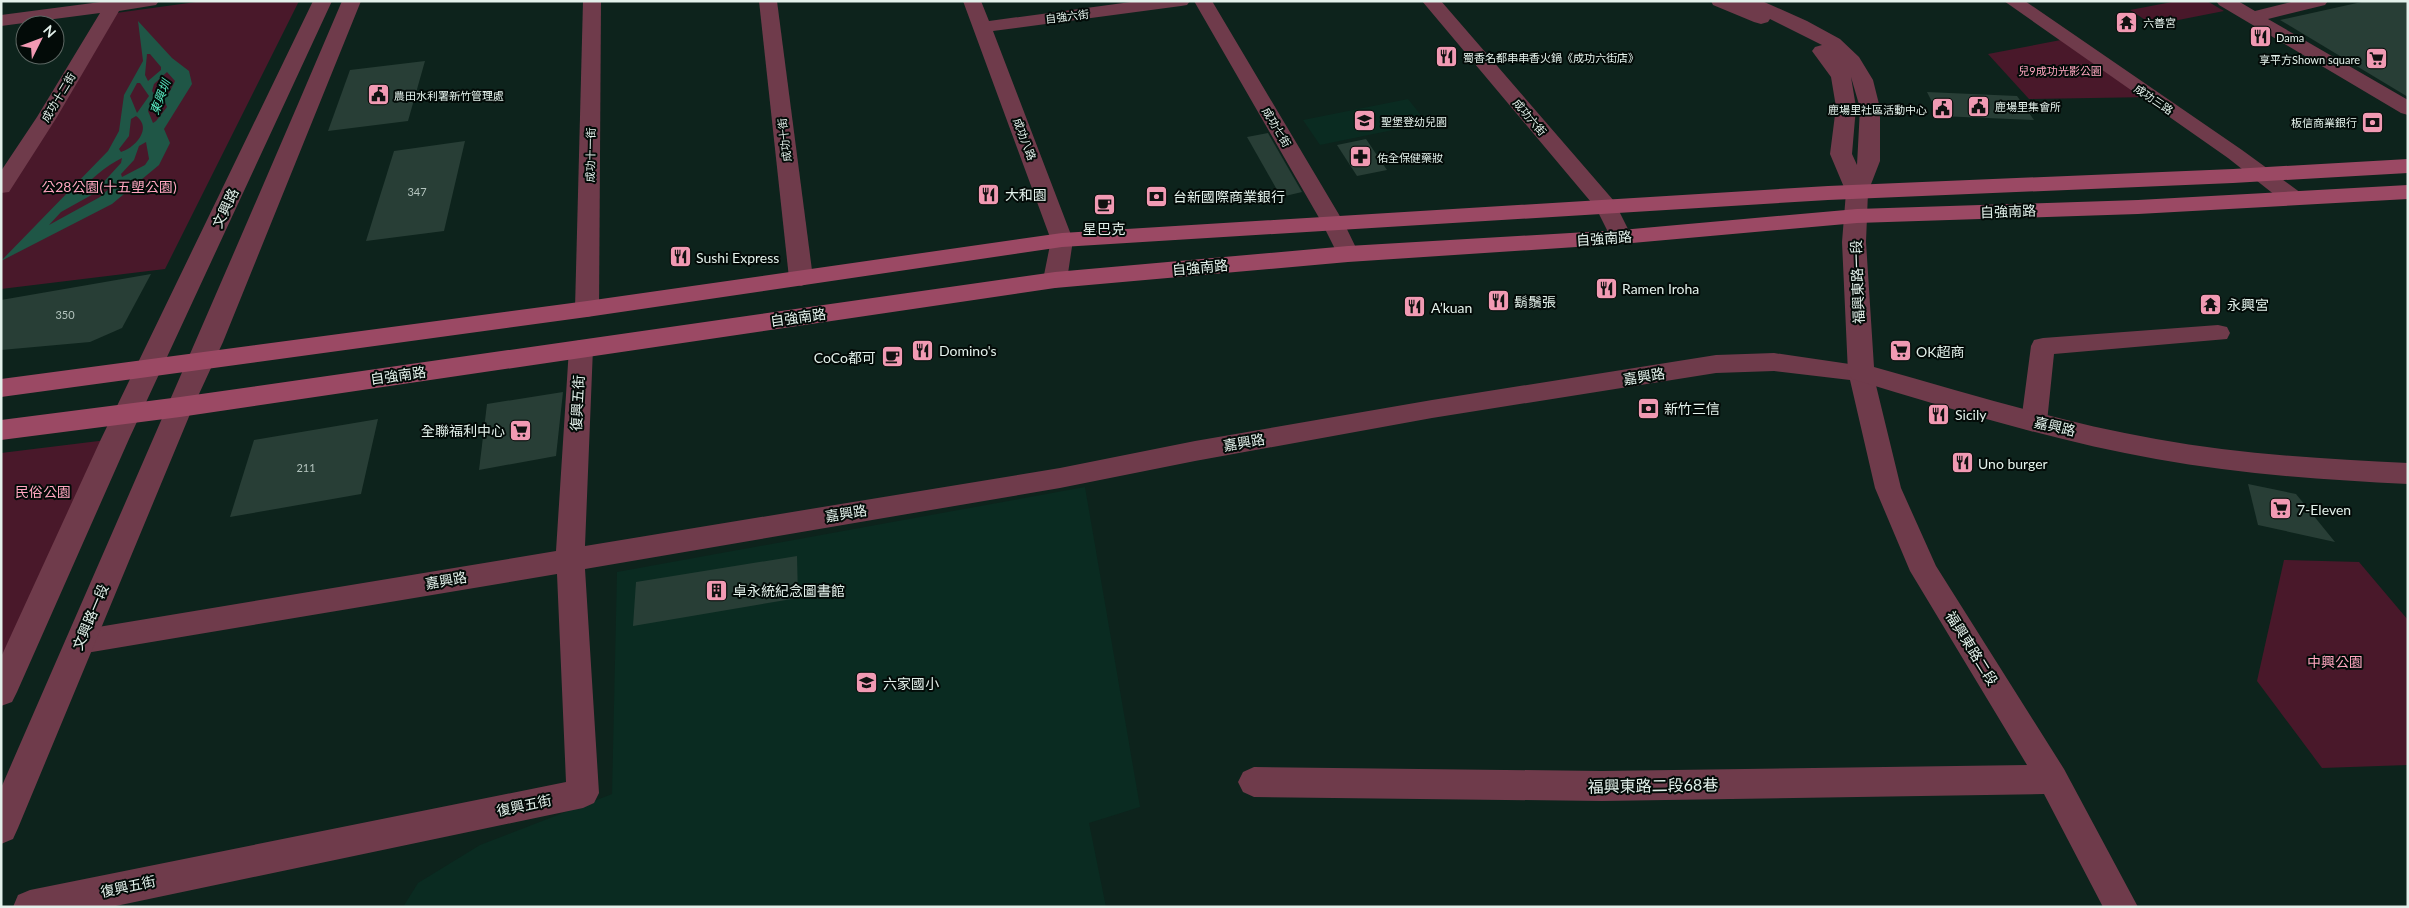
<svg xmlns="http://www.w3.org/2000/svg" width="2409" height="908" font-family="Lato,'Noto Sans TC',sans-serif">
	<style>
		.built { fill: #0a2b21 }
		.green { fill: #49182a }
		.water { fill: #1f5646; fill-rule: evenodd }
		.building { fill: #283e36 }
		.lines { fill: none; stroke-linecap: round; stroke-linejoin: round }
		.minor { fill: #6f3b4b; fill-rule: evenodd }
		.tertiary { fill: #6f3b4b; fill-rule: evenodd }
		.secondary { fill: #9b4964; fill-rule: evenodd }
		.labels { text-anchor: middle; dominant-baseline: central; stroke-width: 4; stroke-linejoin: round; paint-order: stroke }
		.far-street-label { font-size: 11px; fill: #e3f1eb; stroke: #030b08 }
		.far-poi-label { font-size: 11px; fill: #e3f1eb; stroke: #030b08; text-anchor: start }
		.far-park-label { font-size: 11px; fill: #ffa6c0; stroke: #030b08 }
		.number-label { font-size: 11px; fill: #b4c4be }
		.far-water-label { font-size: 12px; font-style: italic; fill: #59e8bf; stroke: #030b08 }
		.park-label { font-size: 14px; fill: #ffa6c0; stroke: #030b08 }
		.poi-label { font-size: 14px; fill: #e3f1eb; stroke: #030b08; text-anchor: start }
		.street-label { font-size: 14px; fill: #e3f1eb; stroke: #030b08 }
		.near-street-label { font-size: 16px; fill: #e3f1eb; stroke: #030b08 }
	</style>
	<rect width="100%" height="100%" fill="#0d231c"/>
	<g class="built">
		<polygon points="1408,99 1427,123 1320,145 1303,120"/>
		<polygon points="1085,487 1140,807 1089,823 1106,907 403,907 418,883 480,845 612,794 617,572"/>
	</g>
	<g class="green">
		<polygon points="203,1 299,1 165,269 1,289 1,195 116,13"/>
		<polygon points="2177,1 2207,1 2224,11 2153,25 2130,10"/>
		<polygon points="2066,39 2152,97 2029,99 1988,54"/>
		<polygon points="115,439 1,657 1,453"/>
		<polygon points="2284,560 2359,562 2408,620 2408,765 2322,768 2257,681"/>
	</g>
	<path class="water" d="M138,21l34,37 17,13 3,13 -28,45 6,14 -11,22 -47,39 -111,57 107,-110 11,-20 5,-36 19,-34zM147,54h3l11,13v3l-13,11 -3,-6zM167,72l8,9 -6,12 -13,4 -4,-6 2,-7zM137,83h3l9,13 -12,17 -7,-17zM164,100l3,7 -11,14 -3,2 -5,-12 5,-9zM136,116c17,12 -1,32 -15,36l-2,-3 10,-13 2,-17zM146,142l3,17 -4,6 -23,12 -1,-3 13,-14 5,-14zM122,158l-1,5 -21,23 -21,9c9,-15 27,-29 43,-37zM113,183h2l-15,14 -51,28 12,-13z"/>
	<g class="building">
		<polygon points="2366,1 2408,1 2408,97 2280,20"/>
		<polygon points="425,61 408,121 328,131 350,70"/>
		<polygon points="1927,92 2017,96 2034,120 1939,116"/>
		<polygon points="1268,133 1302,192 1281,197 1247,137"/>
		<polygon points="1366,139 1387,170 1357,176 1337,145"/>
		<polygon points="465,141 444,231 366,241 394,151"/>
		<polygon points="151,274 122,328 90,342 1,350 1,300"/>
		<polygon points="563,392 556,456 479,470 487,404"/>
		<polygon points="378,419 361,494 230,517 254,440"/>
		<polygon points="2248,484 2296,494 2335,542 2258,525"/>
		<polygon points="797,556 798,598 633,626 636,582"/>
	</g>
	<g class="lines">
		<g class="minor">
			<polygon points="108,1 159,1 156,5 119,11 57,117 9,192 1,193 1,171 37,117 100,13 1,26 1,15"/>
			<polygon points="583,1 601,1 599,309 595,315 587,317 579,315 575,309"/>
			<polygon points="759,1 777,1 813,278 809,283 801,286 793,283 789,278"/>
			<polygon points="963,1 981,1 989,21 1138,1 1190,1 1187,5 1181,6 993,31 1073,240 1067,280 1063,285 1055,288 1047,285 1043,280 1051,240"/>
			<polygon points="1194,1 1212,1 1344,223 1359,254 1356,259 1348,261 1340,259 1322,223"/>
			<polygon points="1422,1 1441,1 1614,201 1632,237 1629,242 1621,244 1613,242 1596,208"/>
			<polygon points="2004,1 2025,1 2242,150 2301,193 2304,198 2301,203 2293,205 2285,203 2228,158"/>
			<polygon points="2216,1 2238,1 2255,11 2295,1 2328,1 2325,5 2268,19 2408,100 2408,115 2401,113 2219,5"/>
			<polygon points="2218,325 2227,327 2230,333 2227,339 2054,354 2047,422 2043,429 2034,431 2025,429 2021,422 2031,346 2034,340 2043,338"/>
			<polygon points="581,340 590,342 593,348 585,546 1060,468 1195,441 1432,400 1716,355 1774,353 1870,367 1873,373 1901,488 1936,566 2064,769 2138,907 2103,907 2044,794 1602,801 1254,797 1243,792 1238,782 1243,772 1254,767 1602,771 2027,765 1910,571 1875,488 1850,380 1774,371 1716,373 1432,418 1195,461 1060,488 585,569 599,793 594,803 583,808 111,907 13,907 18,895 30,890 566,782 557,574 80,654 70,651 65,642 70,633 80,630 556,551 569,348 572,342"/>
		</g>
		<g class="tertiary">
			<polygon points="313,1 332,1 129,439 17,692 12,702 1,706 1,657 101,439"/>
			<path d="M342,1h19l-138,341 -30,65 -175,421 -5,11 -12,5v-56c114,-262 229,-524 341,-787z"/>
			<path d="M1711,1h51l45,20 33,18 19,18 14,23 7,28v53l-12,31 -2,50 8,125c93,26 186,55 282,72 83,15 167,20 252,24v21c-85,-4 -169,-10 -252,-25 -103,-18 -204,-50 -304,-80l-4,-6 -6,-131 4,-50 -16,-38 6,-47 -5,-30 -19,-26 3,-4 7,-2 -52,-26 -2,3 -7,2 -7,-2 -41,-17zM1851,77l9,31 -3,57 -5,-11 4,-47z"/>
		</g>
		<g class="secondary">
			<polygon points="2408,159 2408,173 2233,183 1828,200 1062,247 587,317 1,397 1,379 587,301 1062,233 1828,186 2233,169"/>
			<polygon points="2408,185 2408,199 2138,214 1857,223 1621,244 1348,262 1055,288 180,417 1,440 1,420 180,397 1055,272 1348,246 1621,230 1857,209 2138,200"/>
		</g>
	</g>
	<defs>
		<symbol id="temple-square" viewBox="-11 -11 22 22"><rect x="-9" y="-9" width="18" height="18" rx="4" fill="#f19ab3" stroke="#030b08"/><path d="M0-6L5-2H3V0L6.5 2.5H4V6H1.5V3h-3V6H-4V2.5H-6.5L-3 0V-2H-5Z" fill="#111"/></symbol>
		<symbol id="restaurant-square" viewBox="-11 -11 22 22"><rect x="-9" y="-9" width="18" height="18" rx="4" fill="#f19ab3" stroke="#030b08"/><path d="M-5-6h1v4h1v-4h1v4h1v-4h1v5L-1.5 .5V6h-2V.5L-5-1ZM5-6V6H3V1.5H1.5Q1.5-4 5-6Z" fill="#111"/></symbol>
		<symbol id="supermarket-square" viewBox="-11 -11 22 22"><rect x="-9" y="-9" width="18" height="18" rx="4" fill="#f19ab3" stroke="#030b08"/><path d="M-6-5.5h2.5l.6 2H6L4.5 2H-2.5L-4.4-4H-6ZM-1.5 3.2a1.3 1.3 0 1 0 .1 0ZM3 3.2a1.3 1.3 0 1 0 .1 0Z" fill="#111"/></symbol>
		<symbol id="civic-square" viewBox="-11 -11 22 22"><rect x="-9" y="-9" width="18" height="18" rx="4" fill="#f19ab3" stroke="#030b08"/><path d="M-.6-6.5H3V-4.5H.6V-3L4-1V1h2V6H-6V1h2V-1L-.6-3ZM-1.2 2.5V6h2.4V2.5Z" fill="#111"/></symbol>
		<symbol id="school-square" viewBox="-11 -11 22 22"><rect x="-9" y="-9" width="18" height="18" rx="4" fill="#f19ab3" stroke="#030b08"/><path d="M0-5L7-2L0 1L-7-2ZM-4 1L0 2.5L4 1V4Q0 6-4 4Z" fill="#111"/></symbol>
		<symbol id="bank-square" viewBox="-11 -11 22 22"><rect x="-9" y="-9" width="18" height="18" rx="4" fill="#f19ab3" stroke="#030b08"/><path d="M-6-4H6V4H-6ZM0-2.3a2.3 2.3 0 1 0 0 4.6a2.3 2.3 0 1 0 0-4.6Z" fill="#111"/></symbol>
		<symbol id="pharmacy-square" viewBox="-11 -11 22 22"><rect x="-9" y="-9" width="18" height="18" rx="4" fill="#f19ab3" stroke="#030b08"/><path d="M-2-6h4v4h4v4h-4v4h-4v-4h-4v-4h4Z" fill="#111"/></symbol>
		<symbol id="cafe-square" viewBox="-11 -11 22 22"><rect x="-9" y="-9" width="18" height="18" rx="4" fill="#f19ab3" stroke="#030b08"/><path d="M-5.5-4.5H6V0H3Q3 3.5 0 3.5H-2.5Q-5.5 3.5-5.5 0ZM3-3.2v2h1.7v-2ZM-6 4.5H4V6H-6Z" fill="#111"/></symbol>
		<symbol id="building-square" viewBox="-11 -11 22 22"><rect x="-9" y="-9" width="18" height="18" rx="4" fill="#f19ab3" stroke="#030b08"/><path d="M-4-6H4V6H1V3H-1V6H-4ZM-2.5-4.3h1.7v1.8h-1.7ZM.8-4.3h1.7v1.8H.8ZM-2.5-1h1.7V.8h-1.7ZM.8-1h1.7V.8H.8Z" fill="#111"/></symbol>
	</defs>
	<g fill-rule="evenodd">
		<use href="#temple-square" x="2114" y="10" width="25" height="25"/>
		<use href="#restaurant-square" x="2248" y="24" width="25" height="25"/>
		<use href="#restaurant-square" x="1434" y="44" width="25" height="25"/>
		<use href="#supermarket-square" x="2364" y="46" width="25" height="25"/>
		<use href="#civic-square" x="366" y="82" width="25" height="25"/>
		<use href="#civic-square" x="1966" y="94" width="25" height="25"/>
		<use href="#civic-square" x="1930" y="96" width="25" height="25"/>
		<use href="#school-square" x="1352" y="108" width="25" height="25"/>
		<use href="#bank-square" x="2360" y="110" width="25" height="25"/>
		<use href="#pharmacy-square" x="1348" y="144" width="25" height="25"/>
		<use href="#restaurant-square" x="976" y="182" width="25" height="25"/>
		<use href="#bank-square" x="1144" y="184" width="25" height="25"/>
		<use href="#cafe-square" x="1092" y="192" width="25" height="25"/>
		<use href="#restaurant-square" x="668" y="244" width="25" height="25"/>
		<use href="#restaurant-square" x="1594" y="276" width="25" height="25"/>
		<use href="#restaurant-square" x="1486" y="288" width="25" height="25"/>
		<use href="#temple-square" x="2198" y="292" width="25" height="25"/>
		<use href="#restaurant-square" x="1402" y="294" width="25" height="25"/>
		<use href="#restaurant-square" x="910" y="338" width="25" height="25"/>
		<use href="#supermarket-square" x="1888" y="338" width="25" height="25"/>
		<use href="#cafe-square" x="880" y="344" width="25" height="25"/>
		<use href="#bank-square" x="1636" y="396" width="25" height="25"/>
		<use href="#restaurant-square" x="1926" y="402" width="25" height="25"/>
		<use href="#supermarket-square" x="508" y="418" width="25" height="25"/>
		<use href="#restaurant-square" x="1950" y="450" width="25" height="25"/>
		<use href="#supermarket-square" x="2268" y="496" width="25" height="25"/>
		<use href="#building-square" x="704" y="578" width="25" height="25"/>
		<use href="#school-square" x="854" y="670" width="25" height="25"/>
	</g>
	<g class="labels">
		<g class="far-street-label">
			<text transform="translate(1067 16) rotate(-7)">自強六街</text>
			<text transform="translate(58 97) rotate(-59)">成功十二街</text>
			<text transform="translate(2154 99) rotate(34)">成功三路</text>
			<text transform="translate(1530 117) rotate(49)">成功六街</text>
			<text transform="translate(1277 127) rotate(59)">成功七街</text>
			<text transform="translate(1025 139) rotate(69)">成功八路</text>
			<text transform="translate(784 140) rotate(-97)">成功十街</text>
			<text transform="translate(590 155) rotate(-89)">成功十一街</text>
		</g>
		<g class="far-poi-label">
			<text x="2143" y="22">六善宮</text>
			<text x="2276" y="37">Dama</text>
			<text x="1463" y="57">蜀香名都串串香火鍋《成功六街店》</text>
			<text x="2360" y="59" text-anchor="end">享平方Shown square</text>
			<text x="394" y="95">農田水利署新竹管理處</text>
			<text x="1995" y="106">鹿場里集會所</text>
			<text x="1927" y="109" text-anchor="end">鹿場里社區活動中心</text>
			<text x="1381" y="121">聖堡登幼兒園</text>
			<text x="2357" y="122" text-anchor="end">板信商業銀行</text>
			<text x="1377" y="157">佑全保健藥妝</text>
		</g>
		<g class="far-park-label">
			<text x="2060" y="70">兒9成功光影公園</text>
		</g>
		<g class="number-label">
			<text x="417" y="191">347</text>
			<text x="65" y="314">350</text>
			<text x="306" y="467">211</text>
		</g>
		<g class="far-water-label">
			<text transform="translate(160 97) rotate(-69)">東興圳</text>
		</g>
		<g class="park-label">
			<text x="109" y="186">公28公園(十五塱公園)</text>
			<text x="43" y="491">民俗公園</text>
			<text x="2335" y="661">中興公園</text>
		</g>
		<g class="poi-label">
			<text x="1005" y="194">大和園</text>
			<text x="1173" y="196">台新國際商業銀行</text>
			<text x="1104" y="228" text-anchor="middle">星巴克</text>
			<text x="696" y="257">Sushi Express</text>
			<text x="1622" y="288">Ramen Iroha</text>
			<text x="1514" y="301">鬍鬚張</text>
			<text x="2227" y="304">永興宮</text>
			<text x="1431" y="307">A’kuan</text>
			<text x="939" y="350">Domino's</text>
			<text x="1916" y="351">OK超商</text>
			<text x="876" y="357" text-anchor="end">CoCo都可</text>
			<text x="1664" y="408">新竹三信</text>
			<text x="1955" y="414">Sicily</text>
			<text x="505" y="430" text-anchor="end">全聯福利中心</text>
			<text x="1978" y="463">Uno burger</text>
			<text x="2297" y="509">7-Eleven</text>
			<text x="733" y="590">卓永統紀念圖書館</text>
			<text x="883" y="683">六家國小</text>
		</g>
		<g class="street-label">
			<text transform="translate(225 208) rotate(-65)">文興路</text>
			<text transform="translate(2008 211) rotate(-2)">自強南路</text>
			<text transform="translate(1604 238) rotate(-4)">自強南路</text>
			<text transform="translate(1200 267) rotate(-5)">自強南路</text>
			<text transform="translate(1857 282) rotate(-92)">福興東路一段</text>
			<text transform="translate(798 317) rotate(-8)">自強南路</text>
			<text transform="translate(398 375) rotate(-8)">自強南路</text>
			<text transform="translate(1644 376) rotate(-9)">嘉興路</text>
			<text transform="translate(577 403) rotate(-87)">復興五街</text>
			<text transform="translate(2055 426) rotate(13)">嘉興路</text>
			<text transform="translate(1244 442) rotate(-10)">嘉興路</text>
			<text transform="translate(846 513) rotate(-9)">嘉興路</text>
			<text transform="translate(446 580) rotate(-10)">嘉興路</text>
			<text transform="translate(90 617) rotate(-67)">文興路一段</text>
			<text transform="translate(1972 648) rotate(58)">福興東路二段</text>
			<text transform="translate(524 805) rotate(-12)">復興五街</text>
			<text transform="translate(128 886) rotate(-12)">復興五街</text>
		</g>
		<g class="near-street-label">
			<text transform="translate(1653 785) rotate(-1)">福興東路二段68巷</text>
		</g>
	</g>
	<rect width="2409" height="908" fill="none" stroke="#e3f1eb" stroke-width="5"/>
	<g transform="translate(40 40) rotate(48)"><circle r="24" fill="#030b08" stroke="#5d6763"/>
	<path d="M0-4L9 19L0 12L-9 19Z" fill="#f19ab3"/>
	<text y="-8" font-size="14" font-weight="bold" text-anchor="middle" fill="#e3f1eb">N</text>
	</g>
</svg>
